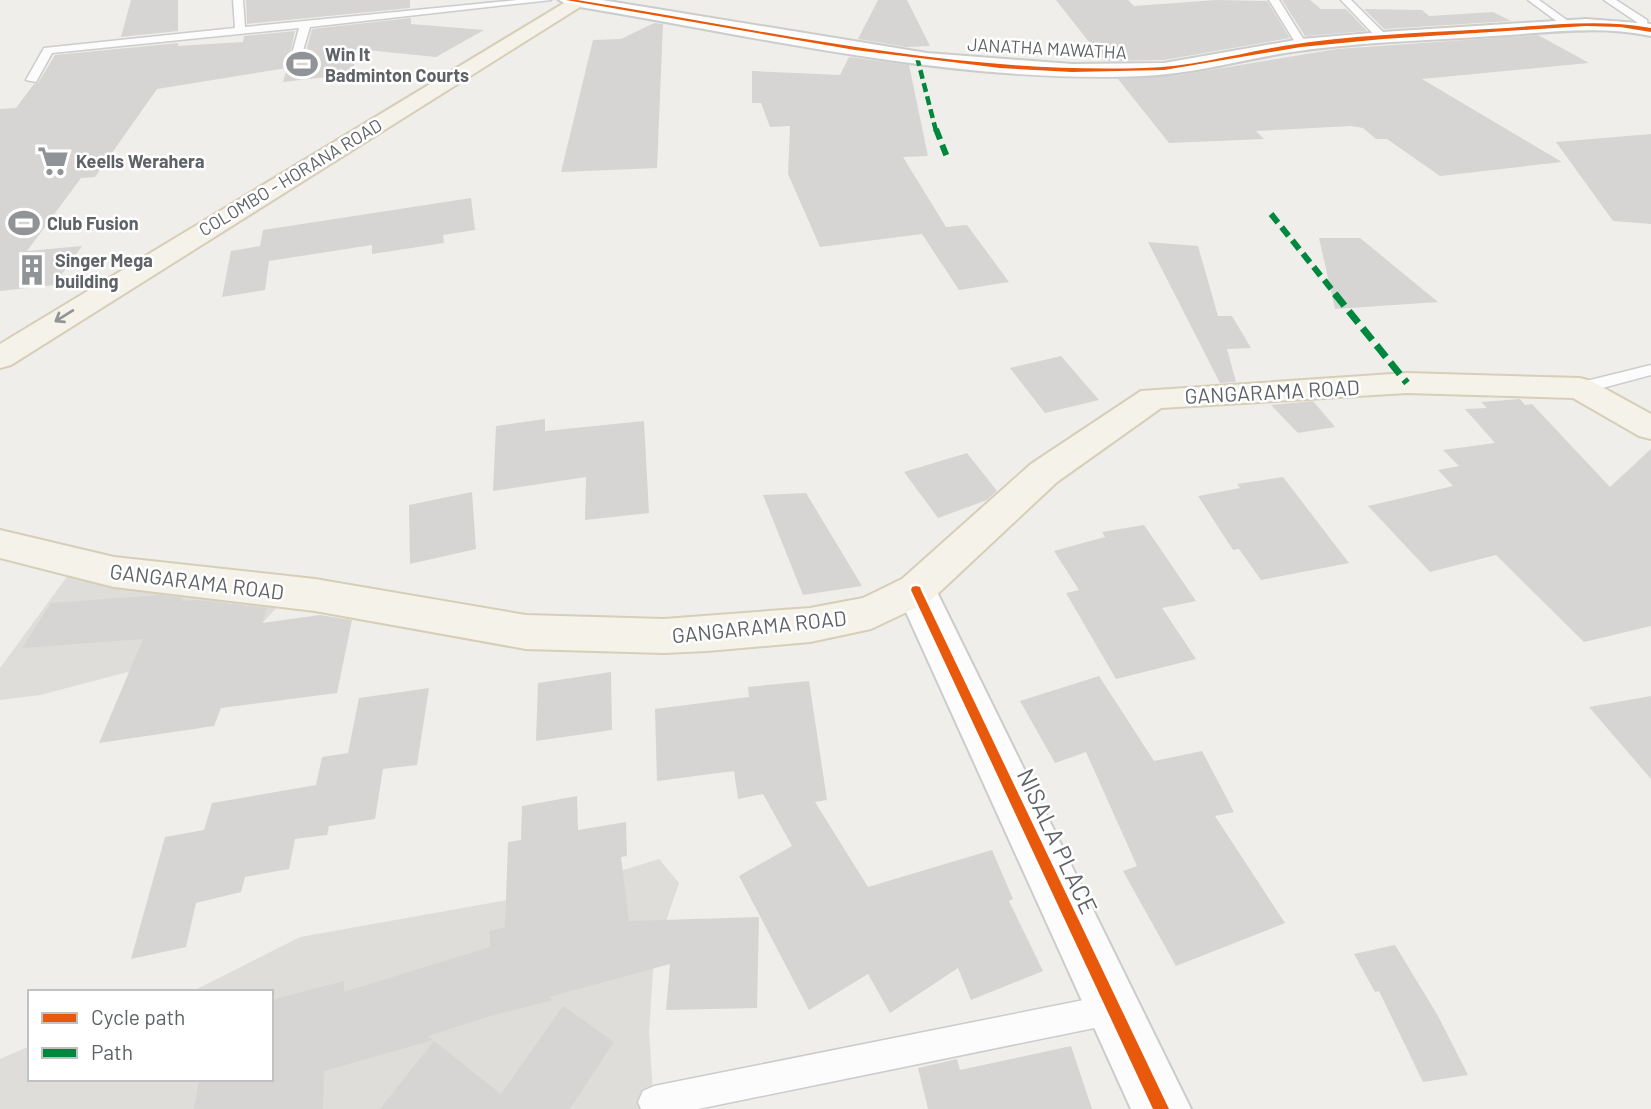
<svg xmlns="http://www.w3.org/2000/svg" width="1651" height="1109" font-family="Barlow,sans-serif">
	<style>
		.industrial { fill: #dfddda }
		.building { fill: #d6d5d3 }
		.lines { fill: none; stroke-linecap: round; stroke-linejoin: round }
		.service-casing { stroke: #cbcccc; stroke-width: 3 }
		.minor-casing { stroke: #cbcccc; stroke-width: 4 }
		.primary-casing { stroke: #d7ceb8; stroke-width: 4 }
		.service { fill: #fdfcfc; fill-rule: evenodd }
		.minor { fill: #fdfcfc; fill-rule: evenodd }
		.primary { fill: #f4f2e9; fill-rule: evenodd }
		.quiet-far2 { stroke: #00873e; stroke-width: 4.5; stroke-dasharray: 9 4.5; stroke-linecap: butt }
		.quiet-far1 { stroke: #00873e; stroke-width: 6; stroke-dasharray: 11 6; stroke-linecap: butt }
		.quiet { stroke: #00873e; stroke-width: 7; stroke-dasharray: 15 7; stroke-linecap: butt }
		.cycleway-casing { stroke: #fff; stroke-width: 5 }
		.cycleway { fill: #e8590c; fill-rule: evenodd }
		.oneway { stroke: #939595 }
		.labels { text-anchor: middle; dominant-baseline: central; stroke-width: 5; stroke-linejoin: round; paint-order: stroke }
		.far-street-label { font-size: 18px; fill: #5f6368; stroke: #fff }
		.far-poi-label { font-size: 18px; font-weight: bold; fill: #5f6368; stroke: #fff; text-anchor: start }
		.street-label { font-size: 21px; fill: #5f6368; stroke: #fff }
		.near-street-label { font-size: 24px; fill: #5f6368; stroke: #fff }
	</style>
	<rect width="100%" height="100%" fill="#efeeea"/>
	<g class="industrial">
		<polygon points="77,563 290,593 246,641 40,695 0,700 0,668"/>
		<polygon points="659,859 679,883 654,956 649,1032 654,1109 0,1109 0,1059 30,1046 30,1079 271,1079 271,992 191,992 300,937 552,892"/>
	</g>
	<g class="building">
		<polygon points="131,0 178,0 178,31 121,37"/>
		<polygon points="246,0 410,0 410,8 247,24"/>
		<polygon points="878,0 907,0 930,46 906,47 858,39"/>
		<polygon points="1056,0 1128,0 1134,6 1216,0 1267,1 1290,38 1164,60 1104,61"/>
		<polygon points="1282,0 1310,0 1321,9 1346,9 1367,31 1305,36"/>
		<polygon points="1364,9 1422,10 1429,16 1493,12 1511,21 1384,29"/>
		<polygon points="411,18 411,24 484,30 436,57 356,49 353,74 283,82 287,68 157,89 95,177 81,178 27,251 82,246 54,285 0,291 0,109 16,108 34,84 38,83 55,55 178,43 178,46 243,42 244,36 295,31 290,55 298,59 305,55 312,29"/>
		<polygon points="654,23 663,24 657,168 561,172 593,40 621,39"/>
		<polygon points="1538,35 1589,63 1422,79 1562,162 1440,176 1387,139 1376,139 1363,128 1351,126 1256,131 1264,139 1169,143 1118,79 1180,75 1337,49"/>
		<polygon points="849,57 909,65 928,156 903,157 946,227 967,225 1009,282 959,290 922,234 820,247 788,174 790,126 770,127 761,103 752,103 752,71 840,75"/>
		<polygon points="1651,134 1651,224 1613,221 1556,142"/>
		<polygon points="471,198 475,230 443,235 444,243 372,254 372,245 269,261 265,290 222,297 231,251 260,246 263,230"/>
		<polygon points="1319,238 1360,238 1438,302 1335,309"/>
		<polygon points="1148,242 1198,246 1218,316 1232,316 1251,348 1227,349 1236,382 1220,383"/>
		<polygon points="1061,356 1099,400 1045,413 1010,368"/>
		<polygon points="1520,399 1525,405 1532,404 1610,487 1651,449 1651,626 1584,642 1496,555 1430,572 1368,506 1453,486 1438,470 1459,466 1443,450 1495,443 1465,409 1487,408 1481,402"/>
		<polygon points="1313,401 1335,427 1298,433 1271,405"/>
		<polygon points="545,419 545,431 644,421 649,513 585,520 586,477 493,491 496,426"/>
		<polygon points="967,453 997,491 987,500 938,518 904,472"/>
		<polygon points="1283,477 1349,563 1261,580 1239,549 1233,550 1198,496 1240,488 1237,484"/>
		<polygon points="472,492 476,549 410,564 409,505"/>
		<polygon points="806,493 862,586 803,595 763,495"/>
		<polygon points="1144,525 1196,601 1162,608 1196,659 1116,679 1066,593 1079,590 1054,551 1105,537 1102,532"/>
		<polygon points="161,595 183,598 182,601 197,600 267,608 262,623 320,615 352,620 337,693 221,708 214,726 99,743 143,639 22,648 51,603"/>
		<polygon points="611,672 612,730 536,741 538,683"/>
		<polygon points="1099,676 1154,761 1202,751 1234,812 1215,816 1285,923 1176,966 1123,871 1137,866 1086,752 1055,763 1020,701"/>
		<polygon points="809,681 827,800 815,802 868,887 992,850 1013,899 1009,901 1043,971 971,1000 958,968 890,1013 868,974 809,1010 739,876 792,846 763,794 738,799 734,771 657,781 655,709 749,697 748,687"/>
		<polygon points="429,688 417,765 383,769 375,819 329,826 327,835 295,839 289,869 245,877 241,892 196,903 186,947 131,959 165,837 204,830 212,803 316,785 322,757 348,753 359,698"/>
		<polygon points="1651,696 1651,779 1589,707"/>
		<polygon points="577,796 578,830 626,822 627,856 621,857 629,921 759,917 757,1008 666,1010 670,964 549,997 553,1000 487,1017 428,1036 433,1040 324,1071 323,1109 194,1109 199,1079 271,1079 271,1000 344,981 344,992 490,947 490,931 505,927 508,842 521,840 522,806"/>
		<polygon points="1395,945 1438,1016 1468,1075 1423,1082 1379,991 1375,992 1354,954"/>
		<polygon points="563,1006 614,1042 570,1109 380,1109 434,1041 501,1094"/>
		<polygon points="1071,1046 1092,1109 928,1109 918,1068 957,1059 960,1070"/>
	</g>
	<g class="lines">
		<defs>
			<g id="service">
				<polygon points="233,0 243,0 245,27 517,0 551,0 310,27 302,54 297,57 292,54 299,28 52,53 36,82 26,80 44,48 235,28"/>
				<polygon points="1269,0 1279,0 1307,45 1306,47 1298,47"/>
				<polygon points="1341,0 1351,0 1387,36 1387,40 1379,40"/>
				<polygon points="1528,0 1539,0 1575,26 1566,28"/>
				<polygon points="1604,0 1616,0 1647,20 1648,28 1639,30 1638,23"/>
				<polygon points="1651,365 1651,375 1580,394 1571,388 1574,384"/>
				<polygon points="1114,994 1125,998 1129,1009 1125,1020 1114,1024 698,1109 641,1109 638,1102 643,1091 654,1086"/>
			</g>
			<g id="minor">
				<path d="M559,0h43l325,53 145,11 92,-1 137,-24 82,-7 203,-13 65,5v12c-52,-11 -106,-3 -158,0 -70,5 -140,6 -208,17 -47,8 -93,21 -141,23 -194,8 -386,-40 -576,-71z"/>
				<polygon points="916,574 930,579 936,590 1191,1109 1131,1109 896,590 902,579"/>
			</g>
			<g id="primary">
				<polygon points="569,0 591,0 11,365 0,368 0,344"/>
				<polygon points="1407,373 1580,378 1591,381 1651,414 1651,439 1639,436 1573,398 1407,393 1161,408 1057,482 930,601 871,629 810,642 707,651 664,653 526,649 315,611 114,587 0,558 0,530 114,557 315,579 526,615 664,619 810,608 863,598 902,579 1031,464 1141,391"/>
			</g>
		</defs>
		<use href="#service" class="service-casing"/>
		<use href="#minor" class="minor-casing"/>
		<use href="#primary" class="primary-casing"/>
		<use href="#service" class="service"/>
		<use href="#minor" class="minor"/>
		<use href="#primary" class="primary"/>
		<polyline class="quiet-far2" points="917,57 936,131"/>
		<g class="quiet-far1">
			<polyline points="936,129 947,157"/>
			<polyline points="1271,214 1337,296"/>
		</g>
		<polyline class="quiet" points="1335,294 1407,383"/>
		<defs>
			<g id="cycleway">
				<path d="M566,0h11c188,30 375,74 566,68 47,-1 93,-14 140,-22 67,-11 137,-13 205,-17 55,-3 109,-11 163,-1v4l-31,-5 -34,-1 -203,13 -82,8 -137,23 -92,2 -72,-4 -145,-18z"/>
				<polygon points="916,586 920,587 921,590 1169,1109 1153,1109 911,590 912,587"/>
			</g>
		</defs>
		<use href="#cycleway" class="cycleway-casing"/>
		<use href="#cycleway" class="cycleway"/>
	</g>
	<defs><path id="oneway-shaft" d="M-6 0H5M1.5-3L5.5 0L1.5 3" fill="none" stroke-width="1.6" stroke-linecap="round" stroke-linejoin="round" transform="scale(1.75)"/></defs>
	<use class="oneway" href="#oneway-shaft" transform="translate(64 316) rotate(148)"/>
	<defs>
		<symbol id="stadium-bare" viewBox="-9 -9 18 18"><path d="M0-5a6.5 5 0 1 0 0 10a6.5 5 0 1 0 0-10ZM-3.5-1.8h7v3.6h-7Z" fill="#919496" stroke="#fff" stroke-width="2.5" paint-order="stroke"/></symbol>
		<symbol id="supermarket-bare" viewBox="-9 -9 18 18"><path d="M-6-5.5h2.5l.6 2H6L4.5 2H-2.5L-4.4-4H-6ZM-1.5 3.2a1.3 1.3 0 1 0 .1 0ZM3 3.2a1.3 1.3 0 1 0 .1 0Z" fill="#919496" stroke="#fff" stroke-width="2.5" paint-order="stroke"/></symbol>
		<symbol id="building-bare" viewBox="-9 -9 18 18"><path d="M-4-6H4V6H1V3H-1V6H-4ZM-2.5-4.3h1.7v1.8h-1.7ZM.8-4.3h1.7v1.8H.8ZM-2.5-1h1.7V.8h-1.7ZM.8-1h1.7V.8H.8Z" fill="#919496" stroke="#fff" stroke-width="2.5" paint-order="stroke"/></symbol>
	</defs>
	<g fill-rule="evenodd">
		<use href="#stadium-bare" x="280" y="42" width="44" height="44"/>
		<use href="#supermarket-bare" x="31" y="139" width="44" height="44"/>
		<use href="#stadium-bare" x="2" y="201" width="44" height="44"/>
		<use href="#building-bare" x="10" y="248" width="44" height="44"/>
	</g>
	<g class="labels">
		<g class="far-street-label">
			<text transform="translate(1047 48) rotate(3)">JANATHA MAWATHA</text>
			<text transform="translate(290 177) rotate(-31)">COLOMBO - HORANA ROAD</text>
		</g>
		<g class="far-poi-label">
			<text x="325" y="54">Win It<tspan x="325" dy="21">Badminton Courts</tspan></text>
			<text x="76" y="161">Keells Werahera</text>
			<text x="47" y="223">Club Fusion</text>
			<text x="55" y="260">Singer Mega<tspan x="55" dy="21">building</tspan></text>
		</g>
		<g class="street-label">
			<text transform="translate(1272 391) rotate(-3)">GANGARAMA ROAD</text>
			<text transform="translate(197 581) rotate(7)">GANGARAMA ROAD</text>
			<text transform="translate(759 626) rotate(-6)">GANGARAMA ROAD</text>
		</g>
		<g class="near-street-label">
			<text transform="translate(1058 841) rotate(65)">NISALA PLACE</text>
		</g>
	</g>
	<rect x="28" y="990" width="245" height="91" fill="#ffffff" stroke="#bfc1c3" stroke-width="2"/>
	<rect x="42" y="1013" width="35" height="10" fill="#e8590c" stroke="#bfc1c3" stroke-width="2"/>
	<text x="91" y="1025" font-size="21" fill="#5f6368">Cycle path</text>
	<rect x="42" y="1048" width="35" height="10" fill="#00873e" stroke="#bfc1c3" stroke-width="2"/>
	<text x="91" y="1060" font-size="21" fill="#5f6368">Path</text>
</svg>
